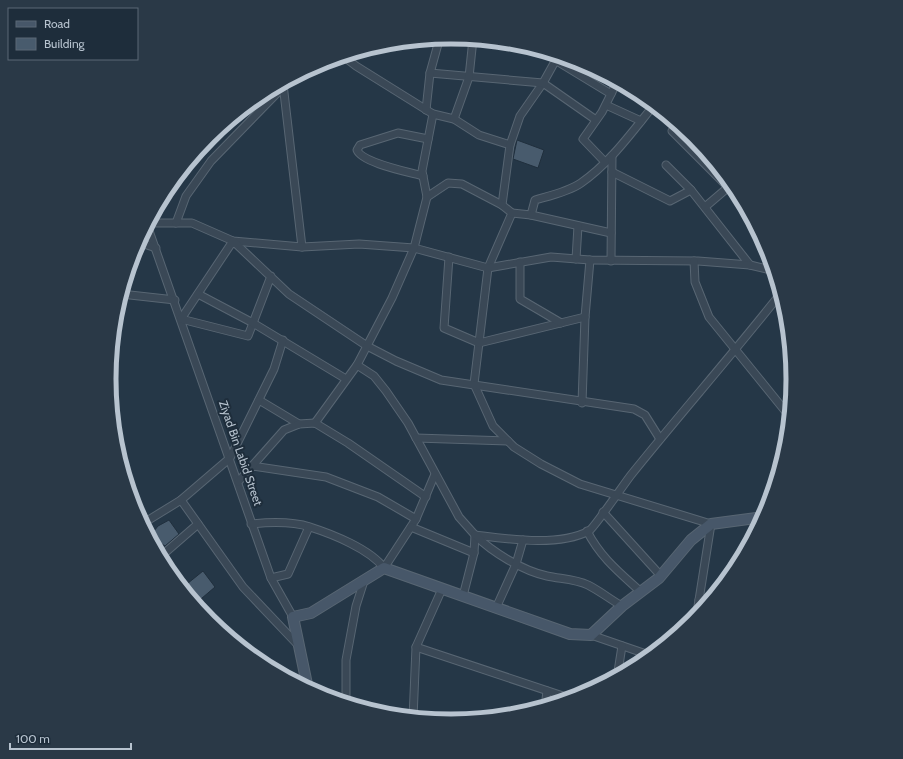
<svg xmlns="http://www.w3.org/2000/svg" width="903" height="759" font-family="Cabin,sans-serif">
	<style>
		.building { fill: #485b6d; stroke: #202f3d }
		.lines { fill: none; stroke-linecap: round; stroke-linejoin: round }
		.street-casing { stroke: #586673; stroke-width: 9 }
		.secondary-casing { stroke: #586673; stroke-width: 12 }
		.street { stroke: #3a4856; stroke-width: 7 }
		.secondary { stroke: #475769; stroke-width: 10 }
		.labels { text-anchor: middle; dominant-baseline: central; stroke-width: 4; stroke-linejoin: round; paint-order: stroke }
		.street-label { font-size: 12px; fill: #b7c3cf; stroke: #1e2d3b }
		.rim { fill: none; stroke: #b7c3cf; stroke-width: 5 }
	</style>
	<rect width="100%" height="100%" fill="#253747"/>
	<g class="building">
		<polygon points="517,140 544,150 538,168 513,159"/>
		<polygon points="169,520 179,534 165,546 154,539 154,531 158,526"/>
		<polygon points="203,571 215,587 195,604 182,588"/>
	</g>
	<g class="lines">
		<defs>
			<g id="street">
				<polyline points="343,56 356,66 433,114 454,119 479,135 510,145"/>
				<polyline points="558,56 543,83 520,116 510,145 502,205 512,213 488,268 474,384 493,426 514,447 541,464 580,484 711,524 696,619"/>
				<polyline points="555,60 611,94"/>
				<polyline points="430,73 543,83 596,120"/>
				<polyline points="283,84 302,247"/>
				<polyline points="606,105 641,121"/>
				<polyline points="426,110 430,73 438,44 437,38"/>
				<polyline points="454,119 469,77 473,39"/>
				<polyline points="672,131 728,187"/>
				<polyline points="605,162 583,139 602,112 617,82"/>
				<polyline points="666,165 691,190"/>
				<polyline points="612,172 670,201 691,190 750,265"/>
				<path d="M423,176c-14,-4 -61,-13 -66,-26l3,-5 38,-12 30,6"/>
				<polyline points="427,197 448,183 462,184 502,205"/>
				<polyline points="705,207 732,184"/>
				<path d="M512,213l19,2 4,-15c14,-4 33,-8 46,-17 29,-20 51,-51 73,-78"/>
				<polyline points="531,215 611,233"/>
				<polyline points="149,223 192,223 233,241 302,247 359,244 414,248 488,268 551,257 590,260 698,261 750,265 775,271"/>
				<polyline points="176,223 186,196 211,161 283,87"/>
				<polyline points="147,225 271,578 293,617"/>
				<polyline points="138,242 156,248"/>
				<polyline points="449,257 444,328 479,343 585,317"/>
				<polyline points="576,259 578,226"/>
				<polyline points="611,261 612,156"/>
				<polyline points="694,261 695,282 709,317 790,417"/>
				<polyline points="520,262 520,299 561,323"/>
				<polyline points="271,276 248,336 181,319 233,241 289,294 367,346 396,361 441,380 634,409 645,415 660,439"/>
				<polyline points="121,294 175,300"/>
				<polyline points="198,294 253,323 346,379"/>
				<polyline points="357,365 374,376 386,391 408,423 459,517 475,535 474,553 463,596"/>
				<polyline points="259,400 299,424"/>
				<polyline points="582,403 585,317 590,260"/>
				<polyline points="315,423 357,365 392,298 414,248 427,197 422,171 433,114"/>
				<polyline points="416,438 508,441"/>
				<polyline points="252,466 326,477 378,497 416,519"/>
				<polyline points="238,482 284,430 299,424 315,423 348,443 426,497"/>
				<polyline points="181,500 243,587 299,646"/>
				<polyline points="603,512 661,576"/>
				<polyline points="142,524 181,500 230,458 274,369 283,340"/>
				<path d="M251,524c19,-2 40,-3 59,3 22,7 60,22 74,41l32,-49 19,-45"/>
				<polyline points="411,527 474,553"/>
				<path d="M587,531c14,27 32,41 54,61"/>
				<path d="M475,535c33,4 83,12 114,-4 5,-3 35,-47 42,-56 49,-61 101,-120 150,-182"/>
				<path d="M475,535c17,17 48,36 72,41 14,3 28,3 41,9 12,6 23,15 34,21"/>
				<polyline points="160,557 198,524"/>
				<polyline points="271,578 288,574 309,527"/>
				<polyline points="699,600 714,597"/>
				<polyline points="496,608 516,564 523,540"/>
				<polyline points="591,635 652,656"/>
				<polyline points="416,647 572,699"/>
				<polyline points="617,678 622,646"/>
				<polyline points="346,704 346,660 356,606 364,581"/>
				<polyline points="545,707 547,691"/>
				<polyline points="413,718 416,647 442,589"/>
			</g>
			<polyline id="secondary" points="308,689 293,617 311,613 384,568 570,634 591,635 622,606 659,578 691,540 711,524 764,517"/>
		</defs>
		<use href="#street" class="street-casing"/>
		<use href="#secondary" class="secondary-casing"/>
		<use href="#street" class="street"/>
		<use href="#secondary" class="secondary"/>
	</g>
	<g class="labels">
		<g class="street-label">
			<text transform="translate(241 453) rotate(71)">Ziyad Bin Labid Street</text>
		</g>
	</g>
	<path d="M0 0H903V759H0ZM116 379a335 335 0 1 1 670 0a335 335 0 1 1-670 0Z" fill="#2a3947" fill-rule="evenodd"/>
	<path class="rim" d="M116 379a335 335 0 1 1 670 0a335 335 0 1 1-670 0Z"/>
	<rect x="8" y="8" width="130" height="52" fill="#1e2d3b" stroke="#5b6976"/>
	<rect x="16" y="21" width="20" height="6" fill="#475769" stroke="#5b6976"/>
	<text x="44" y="28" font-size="12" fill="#b7c3cf">Road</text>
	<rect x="16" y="38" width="20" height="12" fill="#485b6d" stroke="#5b6976"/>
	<text x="44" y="48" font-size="12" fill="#b7c3cf">Building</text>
	<path d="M10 743v6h121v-6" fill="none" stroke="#b7c3cf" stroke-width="2"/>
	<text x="16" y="743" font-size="12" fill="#b7c3cf" stroke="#1e2d3b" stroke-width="3" paint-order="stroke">100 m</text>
</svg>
